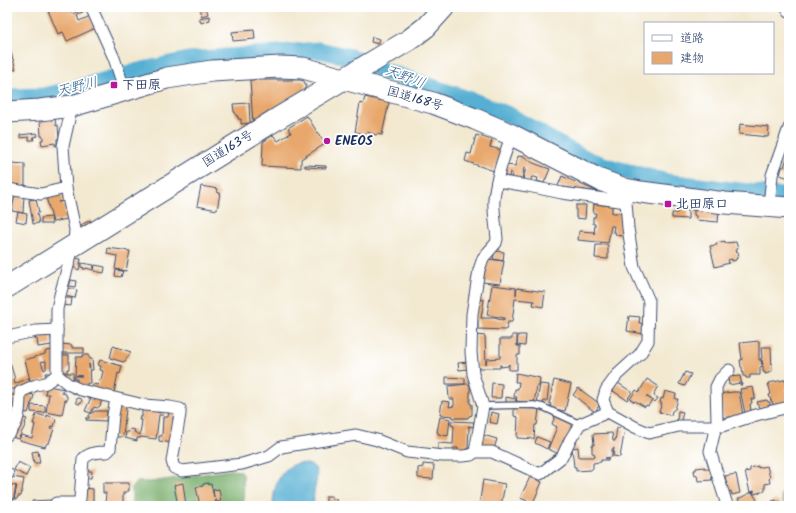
<svg xmlns="http://www.w3.org/2000/svg" width="796" height="513" font-family="Kalam,'Klee One',sans-serif">
	<style>
		.forest { fill: #78ad6a; stroke: #4a6e64 }
		.water { fill: #55afd3; stroke: #386f98 }
		.lines { fill: none; stroke-linecap: round; stroke-linejoin: round }
		.river { stroke: #55afd3; stroke-width: 17 }
		.building { fill: #e8a86d; fill-rule: evenodd }
		.lane-casing { stroke: #3b4b6f; stroke-width: 8 }
		.street-casing { stroke: #3b4b6f; stroke-width: 13 }
		.highway-casing { stroke: #3b4b6f; stroke-width: 23 }
		.lane { stroke: #fff; stroke-width: 5.5 }
		.street { stroke: #fff; stroke-width: 11 }
		.highway { stroke: #fff; stroke-width: 21 }
		.poi-dot { fill: #b5179e; stroke: #fff; stroke-width: 1.5 }
		.labels { text-anchor: middle; dominant-baseline: central; stroke-width: 3.5; stroke-linejoin: round; paint-order: stroke }
		.poi-label { font-size: 13px; font-weight: bold; fill: #1b2f5e; stroke: #fff; text-anchor: start }
		.street-label { font-size: 13px; fill: #1b2f5e; stroke: #fff }
		.water-label { font-size: 14px; font-style: italic; fill: #2f5c87; stroke: #fff }
	</style>
	<rect width="100%" height="100%" fill="#fff"/>
	<filter id="ink" filterUnits="userSpaceOnUse"><feTurbulence type="fractalNoise" baseFrequency=".025" numOctaves="2"/><feDisplacementMap in="SourceGraphic" scale="8" xChannelSelector="R" yChannelSelector="G"/><feConvolveMatrix kernelMatrix="1 2 1 2 8 2 1 2 1" color-interpolation-filters="sRGB"/></filter>
	<filter id="wash" filterUnits="userSpaceOnUse"><feTurbulence type="fractalNoise" baseFrequency=".012" numOctaves="4" result="noise"/><feDisplacementMap in="SourceGraphic" scale="16" xChannelSelector="R" yChannelSelector="G"/><feGaussianBlur stdDeviation="0.9" result="paint"/><feColorMatrix in="noise" values="0 0 0 0 0 0 0 0 0 0 0 0 0 0 0 0 0 1.4 0 .05"/><feComposite in="paint" operator="in"/></filter>
	<g filter="url(#wash)">
		<rect width="100%" height="100%" fill="#f3e9d1"/>
		<g class="forest">
			<polygon points="230,470 240,471 243,474 244,506 131,506 132,498 132,487 137,482 151,482"/>
			<polygon points="789,489 789,506 784,506 781,495 784,491"/>
		</g>
		<path class="water" d="M301,463c4,1 10,1 13,4 6,6 1,18 0,26 -1,4 0,8 0,13h-41c0,-19 7,-41 28,-43z"/>
		<g class="lines">
			<polyline class="river" points="7,97 43,96 75,89 134,72 188,60 319,50 351,57 384,71 468,99 509,115 558,144 589,160 613,168 667,182 789,197"/>
		</g>
		<g id="blocks">
			<g class="building">
				<polygon points="48,7 70,7 73,14 82,10 83,13 77,15 79,21 90,16 96,28 67,41 63,32 58,34 47,8"/>
				<polygon points="199,7 206,7 208,14 201,16"/>
				<polygon points="209,16 210,20 201,23 199,18"/>
				<polygon points="7,24 11,36 7,37"/>
				<polygon points="254,30 255,39 233,41 232,32"/>
				<polygon points="372,37 380,39 378,44 371,42"/>
				<polygon points="9,46 16,69 7,72 7,47"/>
				<polygon points="250,80 300,80 304,81 306,86 304,90 262,115 262,119 253,124"/>
				<polygon points="365,97 389,102 382,135 377,134 376,135 367,132 366,134 355,132 360,103 363,104"/>
				<polygon points="249,103 250,123 241,124 241,119 238,119 238,116 236,116 235,112 234,112 233,104"/>
				<polygon points="307,116 325,144 301,159 301,168 262,166 263,142 273,135 278,141 291,133 288,128"/>
				<polygon points="51,118 51,120 55,119 56,126 58,125 59,138 57,139 57,145 55,146 55,143 42,145 41,140 43,140 43,136 41,136 40,121 41,120"/>
				<polygon points="740,124 769,127 768,137 739,134"/>
				<polygon points="37,133 38,136 33,137 34,140 29,140 29,137 20,138 20,135"/>
				<polygon points="476,135 492,140 490,147 502,150 494,171 465,161 467,153 471,154"/>
				<polygon points="788,155 789,155 789,178 780,175 782,167 784,167"/>
				<polygon points="518,156 525,157 533,163 550,169 544,183 537,181 538,178 534,177 532,177 530,182 523,179 526,168 524,168 522,180 511,178 512,173 510,172 509,177 503,175 505,165 515,166"/>
				<polygon points="12,163 25,164 25,185 23,185 23,187 9,186"/>
				<polygon points="305,165 326,166 326,168 305,167"/>
				<polygon points="562,176 598,192 563,187 563,188 558,186"/>
				<polygon points="201,186 218,189 217,192 220,193 217,210 197,206"/>
				<polygon points="15,193 24,195 23,213 12,211"/>
				<polygon points="61,193 63,201 58,202 63,201 67,219 53,222 46,197"/>
				<polygon points="36,199 39,213 37,213 39,223 33,224 29,200"/>
				<polygon points="594,204 612,206 612,213 624,213 623,234 621,236 616,235 615,232 613,232 614,226 611,226 608,243 578,240 579,231 594,232 594,234 595,224 593,224 593,217 595,217 596,213 593,213"/>
				<polygon points="576,205 586,205 585,219 576,218"/>
				<polygon points="677,207 688,208 688,219 672,218 672,213 677,213"/>
				<polygon points="697,208 719,210 718,222 696,220 696,216 694,215 694,210 697,210"/>
				<polygon points="18,212 27,214 26,223 16,221"/>
				<polygon points="51,217 52,224 41,224 41,218"/>
				<polygon points="90,220 93,225 84,230 81,225"/>
				<polygon points="725,241 725,243 736,242 738,249 735,250 736,253 738,252 739,257 737,257 736,260 732,261 732,259 728,260 729,263 715,267 710,246 717,245 716,243"/>
				<polygon points="596,245 608,245 608,259 595,258"/>
				<polygon points="108,248 130,251 126,271 115,269 117,256 107,254"/>
				<polygon points="495,251 504,252 503,261 493,259"/>
				<polygon points="75,258 81,259 79,270 73,267"/>
				<polygon points="488,259 504,261 500,284 482,282"/>
				<polygon points="81,263 94,265 93,270 86,268 86,269 83,269 84,268 81,267"/>
				<polygon points="95,265 105,267 104,273 94,271"/>
				<polygon points="116,270 123,271 121,277 115,276"/>
				<polygon points="71,280 76,281 75,287 69,286"/>
				<polygon points="492,285 516,288 516,295 517,288 545,292 543,307 533,305 534,301 515,299 512,322 508,322 506,330 478,329 478,320 475,320 478,299 484,300 481,318 497,318 497,319 504,320 504,318 487,315"/>
				<polygon points="66,288 77,290 75,298 64,296"/>
				<polygon points="63,298 72,298 71,306 61,305"/>
				<polygon points="629,316 640,317 639,323 645,324 644,334 627,331"/>
				<polygon points="50,333 52,345 38,347 37,339 35,339 35,335"/>
				<polygon points="476,335 485,336 486,364 487,359 500,358 500,339 512,339 512,335 517,335 517,346 520,346 520,355 517,355 517,370 509,370 509,364 508,366 501,367 501,365 500,365 500,368 477,368"/>
				<polygon points="518,335 526,335 525,346 517,345"/>
				<polygon points="759,341 759,360 761,360 762,365 763,365 762,360 761,360 761,358 762,358 761,347 771,347 772,371 769,372 769,373 765,374 765,372 763,372 763,366 760,367 760,375 750,375 750,378 746,378 745,376 743,376 742,367 741,367 740,360 742,360 740,343"/>
				<polygon points="61,344 72,345 72,348 84,348 84,353 61,353"/>
				<polygon points="113,346 131,352 125,361 123,362 110,358"/>
				<path d="M55,350v23h-10l2,6 -16,5 -6,-24 20,-6 1,-3zM46,361v8l-2,1 -3,-8z"/>
				<polygon points="60,355 69,355 69,369 67,369 67,373 73,373 73,379 65,379 66,372 61,372"/>
				<polygon points="82,355 88,355 90,359 92,359 93,370 90,370 89,364 90,383 87,383 87,386 77,386 77,379 74,379 74,376 82,376 75,375 76,357 82,357"/>
				<polygon points="100,360 122,366 120,374 118,373 114,393 91,390 92,384 98,385 99,380 101,380 103,371 100,370 101,366 98,365"/>
				<polygon points="468,362 469,369 459,370 458,363"/>
				<polygon points="10,363 15,379 14,380 15,384 29,378 31,385 17,391 16,388 9,390 7,383 7,364"/>
				<polygon points="685,372 691,374 685,386 679,384"/>
				<polygon points="516,373 540,378 539,386 537,386 534,403 516,401 517,397 514,397 515,389 518,389 519,382 515,382"/>
				<polygon points="740,376 742,385 740,385 740,383 729,385 728,377"/>
				<polygon points="446,377 465,378 465,384 446,384"/>
				<polygon points="647,379 658,386 654,393 655,394 654,396 658,398 655,402 646,396 652,400 648,406 646,405 645,407 635,401 634,402 630,399 636,390 639,392"/>
				<polygon points="785,379 786,380 789,379 789,386 787,382 788,388 786,388 789,402 773,405 772,401 771,401 769,395 771,394 768,383 784,380 786,382"/>
				<polygon points="554,380 571,384 565,411 550,408 551,404 549,403 553,390 552,389"/>
				<polygon points="492,383 502,384 501,398 491,398"/>
				<polygon points="618,383 632,392 627,400 613,391"/>
				<polygon points="467,384 470,385 470,404 472,404 472,415 469,416 468,418 453,418 453,416 440,415 442,401 450,402 449,407 454,406 454,399 449,399 448,386"/>
				<polygon points="540,384 549,385 547,401 544,401 543,404 537,403"/>
				<polygon points="47,386 65,389 65,391 62,390 62,393 66,394 66,396 67,396 67,401 65,400 62,415 46,412 49,394 45,394"/>
				<polygon points="753,387 755,397 754,399 751,399 752,403 750,404 751,412 745,413 740,389"/>
				<polygon points="578,388 600,404 595,412 573,395"/>
				<polygon points="665,391 676,394 675,399 678,399 675,409 672,411 671,415 659,412 662,403 660,403 661,398 663,399"/>
				<polygon points="733,392 739,392 743,415 723,418 719,394"/>
				<polygon points="23,393 34,395 32,403 31,403 28,413 22,412"/>
				<polygon points="7,395 17,395 16,404 7,404"/>
				<polygon points="92,395 102,399 100,406 97,408 94,407 91,413 85,411"/>
				<polygon points="506,397 516,399 516,403 506,403"/>
				<circle cx="79" cy="401" r="3"/>
				<polygon points="767,400 768,402 770,402 770,406 759,408 757,402"/>
				<polygon points="118,404 125,405 126,409 123,436 121,437 114,437"/>
				<polygon points="31,405 45,406 45,413 31,412"/>
				<polygon points="514,408 539,409 537,425 535,425 534,439 517,438 518,417 514,416"/>
				<polygon points="142,410 158,410 157,412 160,413 160,410 164,411 163,415 159,415 156,439 140,437 140,438 137,438 137,441 125,438 126,432 129,432 130,429 135,430 134,432 140,435 142,420 139,420 140,417 142,417"/>
				<polygon points="169,410 176,411 175,418 173,417 173,443 159,441 159,436 162,436 163,417 168,417"/>
				<polygon points="95,411 107,411 106,421 86,420 86,418 89,418 89,415"/>
				<polygon points="678,411 683,412 681,421 677,420"/>
				<polygon points="491,412 499,414 497,424 489,422"/>
				<polygon points="37,414 47,417 47,415 56,419 54,427 51,426 50,428 54,429 49,443 47,443 45,447 19,440 21,435 32,438 35,424 33,424 36,415"/>
				<polygon points="555,416 575,423 559,454 548,449 557,427 552,424"/>
				<polygon points="21,417 27,419 25,423 26,424 18,439 12,437"/>
				<polygon points="440,417 450,419 448,436 438,434 438,432 437,432"/>
				<polygon points="451,421 474,422 473,427 468,426 469,428 468,449 466,449 466,452 458,451 458,448 453,448 452,451 438,450 438,443 453,444 454,426 451,425"/>
				<polygon points="617,428 625,429 620,457 613,456 614,448 612,449 612,457 605,458 609,460 601,460 601,462 593,463 593,468 591,470 576,471 576,467 574,467 572,448 578,447 579,457 595,457 594,453 592,453 592,445 594,445 593,434 612,433 613,441 615,441"/>
				<polygon points="483,435 497,439 494,449 481,446"/>
				<polygon points="537,437 550,442 547,449 535,443"/>
				<polygon points="38,451 40,463 34,463 32,452"/>
				<polygon points="18,462 30,468 26,476 14,470"/>
				<polygon points="423,464 434,465 433,479 418,478 418,468 423,467"/>
				<polygon points="758,466 758,468 767,466 770,478 769,479 770,483 765,484 765,491 754,494 753,491 755,491 750,492 745,472 750,471 750,468"/>
				<polygon points="705,467 705,469 711,469 712,480 698,481 697,475 695,476 694,470 696,470 696,468"/>
				<polygon points="85,471 92,471 91,478 85,478"/>
				<polygon points="736,474 740,493 732,495 731,491 728,492 725,476"/>
				<polygon points="7,476 24,479 21,496 18,496 17,499 14,499 17,486 9,484 16,486 12,506 7,505"/>
				<polygon points="530,477 542,482 533,503 520,498"/>
				<polygon points="483,480 505,484 501,506 479,506"/>
				<polygon points="103,483 129,483 129,491 126,491 126,493 123,493 123,503 127,504 126,506 103,506 103,504 105,504 106,493 103,493"/>
				<polygon points="183,483 186,506 178,506 174,485"/>
				<polygon points="208,483 209,485 211,484 214,497 213,490 219,489 221,501 217,502 216,500 215,500 216,505 200,506 196,487 203,486 203,484"/>
				<polygon points="83,488 93,489 93,504 92,504 92,506 83,506"/>
				<polygon points="752,492 757,500 747,506 742,506 738,499"/>
				<polygon points="326,496 332,496 332,499 336,499 337,506 326,506"/>
				<polygon points="51,500 51,506 33,506 32,501"/>
				<polygon points="776,500 777,502 780,501 781,506 766,506 771,504 772,501"/>
				<polygon points="199,502 200,506 188,506 188,504"/>
			</g>
		</g>
	</g>
	<g filter="url(#ink)">
		<use href="#blocks" fill-opacity="0" stroke="#3b4b6f" stroke-width="1"/>
		<g class="lines">
			<defs>
				<polyline id="lane" points="483,406 534,405 543,407 580,424"/>
				<g id="street">
					<polyline points="91,7 114,58 125,91"/>
					<polyline points="786,7 789,12"/>
					<polyline points="72,106 63,146 66,188 75,229 74,244 60,295 57,309 57,375 68,384 81,390 144,405 170,407 180,409 180,414 172,461 174,468 182,471 242,464 269,456 281,447 356,435 377,440 407,452 443,456 463,456 471,455 475,452 492,452 540,474 562,457 570,440 580,424 608,412"/>
					<polyline points="497,181 528,186 562,193 626,202"/>
					<polyline points="7,189 41,194 66,188"/>
					<polyline points="625,189 628,228 634,267 649,301 648,341 640,354 617,375 606,390 603,400 608,412 635,427 649,433 679,426 722,426 756,415 789,407"/>
					<polyline points="769,207 772,175 789,128"/>
					<polyline points="7,337 36,331 57,330"/>
					<path d="M7,435c13,-11 13,-27 13,-43l16,-7 10,-2 11,-8"/>
					<path d="M475,452l8,-46 -10,-32 -2,-22 1,-38 7,-44 4,-12 13,-15 1,-4c-1,-13 -4,-27 -3,-40 2,-22 10,-44 18,-64"/>
					<polyline points="7,474 8,474"/>
					<path d="M56,503h22l2,-4 3,-40c7,-7 15,-7 24,-7l3,-3 3,-34 3,-16"/>
					<polyline points="729,506 727,505 710,451 717,421 716,387 720,379 729,370"/>
				</g>
				<g id="highway">
					<polyline points="7,112 40,110 72,106 167,78 212,71 280,67 303,68 433,103 475,119 512,135 600,180 625,189 641,192 725,203 789,208"/>
					<polyline points="7,287 280,117 409,40 426,27 444,7"/>
				</g>
			</defs>
			<use href="#lane" class="lane-casing"/>
			<use href="#street" class="street-casing"/>
			<use href="#highway" class="highway-casing"/>
			<use href="#lane" class="lane"/>
			<use href="#street" class="street"/>
			<use href="#highway" class="highway"/>
		</g>
	</g>
	<g class="poi-dot">
		<rect x="110" y="81" width="8" height="8" rx="2"/>
		<circle cx="327" cy="141" r="4"/>
		<rect x="664" y="200" width="8" height="8" rx="2"/>
	</g>
	<g class="labels">
		<g class="poi-label">
			<text x="122" y="85">下田原</text>
			<text x="335" y="141">ENEOS</text>
			<text x="676" y="204">北田原口</text>
		</g>
		<g class="street-label">
			<text transform="translate(415 99) rotate(16)">国道168号</text>
			<text transform="translate(228 149) rotate(-32)">国道163号</text>
		</g>
		<g class="water-label">
			<text transform="translate(405 77) rotate(20)">天野川</text>
			<text transform="translate(77 87) rotate(-14)">天野川</text>
		</g>
	</g>
	<rect width="796" height="513" fill="none" stroke="#fff" stroke-width="24"/>
	<rect x="644" y="22" width="130" height="52" fill="#ffffff" stroke="#a4acbf"/>
	<rect x="652" y="35" width="20" height="6" fill="#ffffff" stroke="#a4acbf"/>
	<text x="680" y="42" font-size="12" fill="#1b2f5e">道路</text>
	<rect x="652" y="52" width="20" height="12" fill="#e8a86d" stroke="#a4acbf"/>
	<text x="680" y="62" font-size="12" fill="#1b2f5e">建物</text>
</svg>
